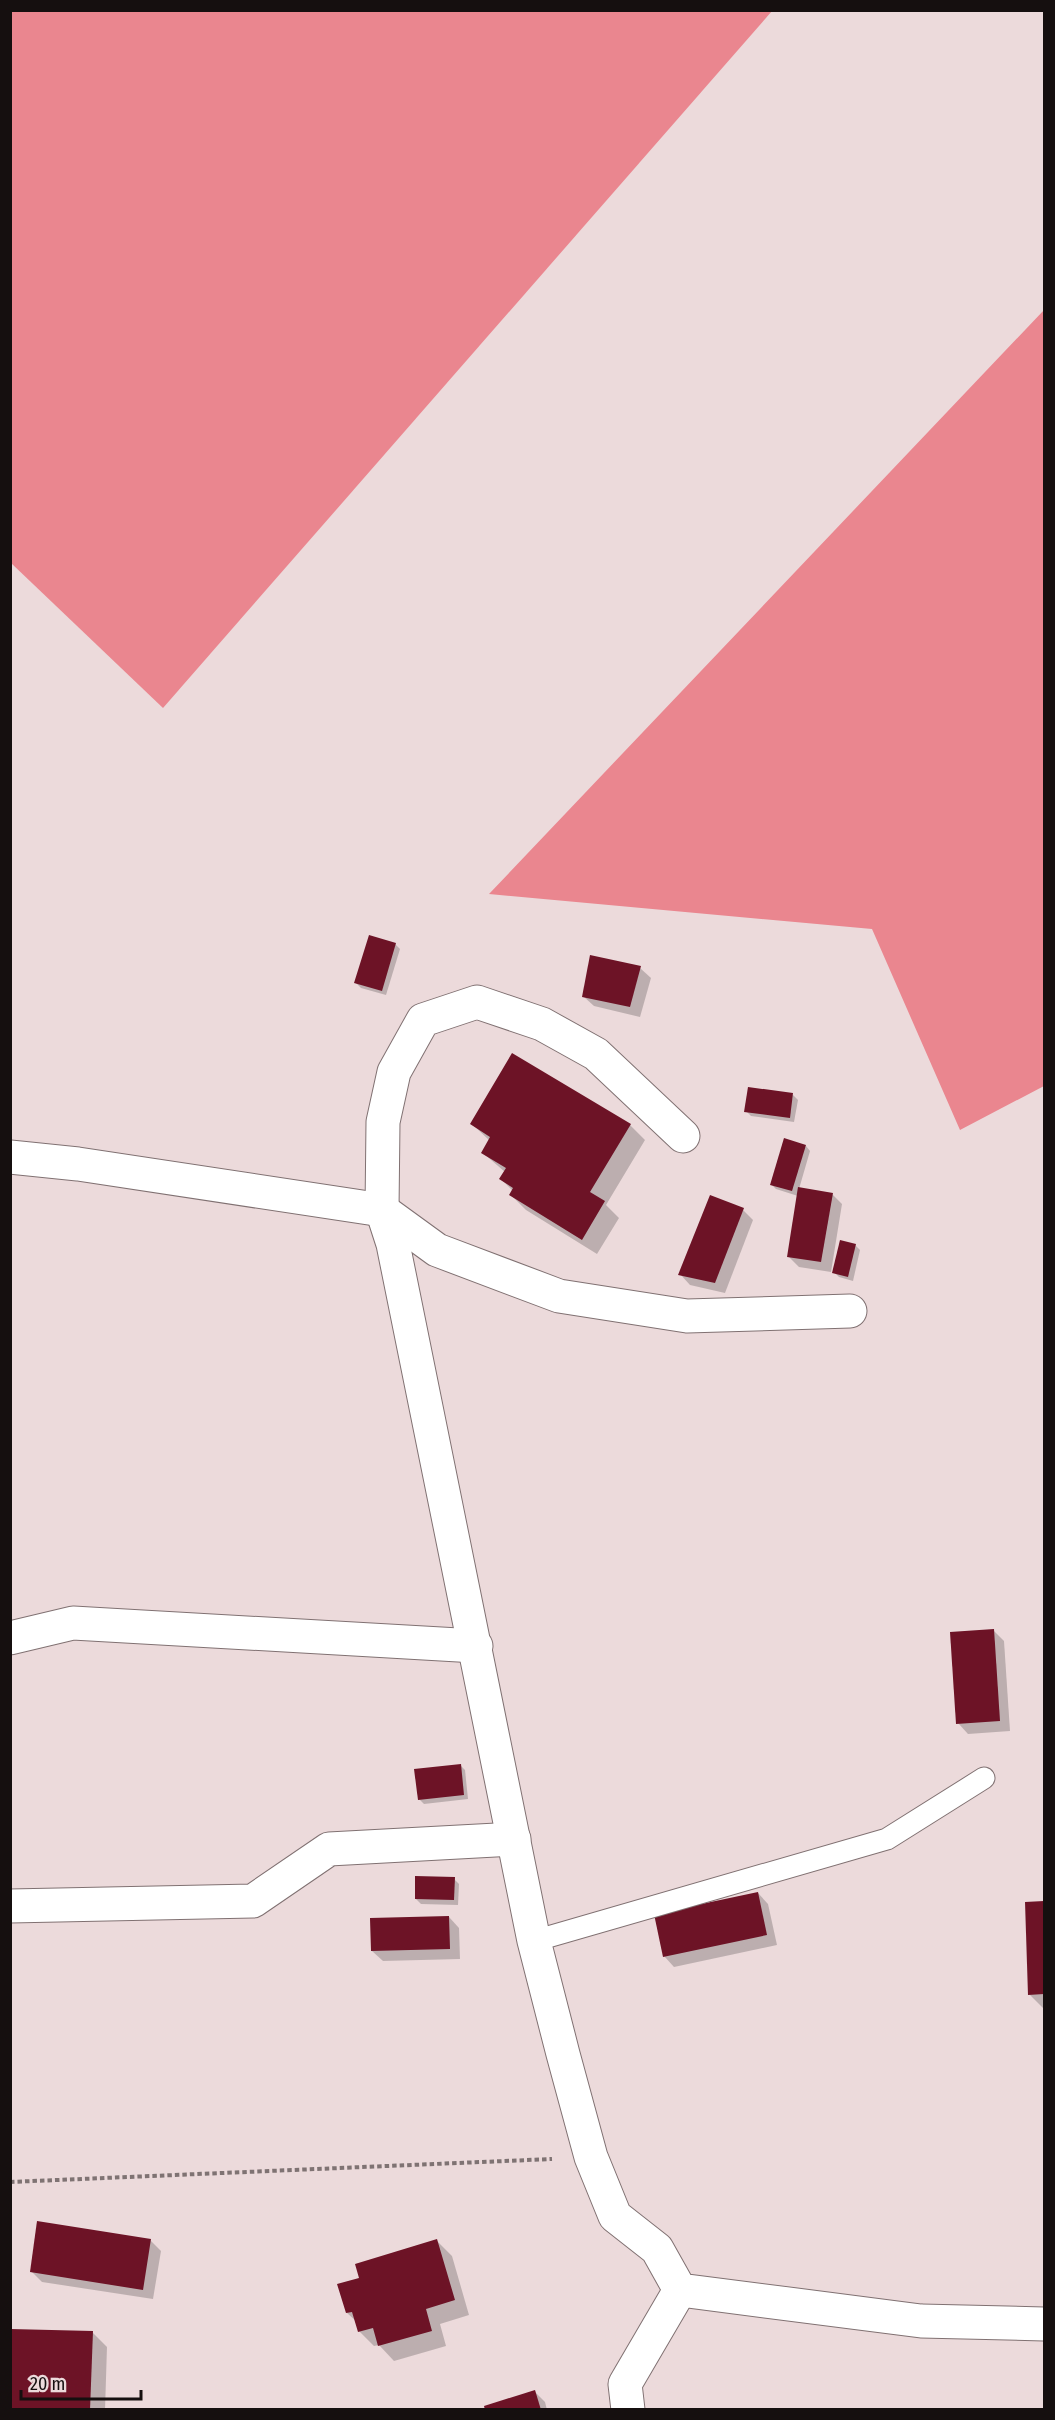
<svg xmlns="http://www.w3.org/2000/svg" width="1055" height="2420" font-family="'Fira Sans Condensed',sans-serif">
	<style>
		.forest { fill: #ea868f }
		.shadow { fill: #0003 }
		.building { fill: #6d1326 }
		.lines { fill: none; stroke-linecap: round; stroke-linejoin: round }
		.service-casing { stroke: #807172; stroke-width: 23 }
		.minor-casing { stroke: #807172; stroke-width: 35 }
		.path { stroke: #7f7373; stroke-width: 4; stroke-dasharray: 4.5 3; stroke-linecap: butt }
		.service { stroke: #fff; stroke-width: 21 }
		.minor { stroke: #fff; stroke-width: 33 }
	</style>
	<rect width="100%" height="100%" fill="#ecdadb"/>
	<g class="forest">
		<polygon points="10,11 11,10 772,11 163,708 11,563"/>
		<polygon points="1044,310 1044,1086 960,1130 872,929 489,894"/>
	</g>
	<g class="shadow">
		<polygon points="395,944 400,949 386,995 361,988 356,983"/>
		<polygon points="640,968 651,978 640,1017 594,1006 583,996"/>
		<polygon points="793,1095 798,1100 794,1122 751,1116 746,1111"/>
		<polygon points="472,1124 630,1125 645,1140 606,1205 619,1218 597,1254 526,1210 511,1195 513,1191 501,1179 505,1172 483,1153 490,1141"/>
		<polygon points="806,1146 810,1151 799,1189 832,1194 842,1204 831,1272 799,1267 789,1257 798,1196 776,1189 771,1184"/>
		<polygon points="743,1210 753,1220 725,1293 690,1285 680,1274"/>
		<polygon points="855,1245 860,1250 853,1281 839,1277 834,1272"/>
		<polygon points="993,1630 1004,1641 1010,1731 968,1734 958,1723"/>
		<polygon points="460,1765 465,1770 468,1799 424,1804 419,1799"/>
		<polygon points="454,1879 459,1884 458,1905 421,1904 416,1899"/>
		<polygon points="758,1893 768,1904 777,1945 674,1967 664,1956"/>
		<polygon points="1027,1903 1044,1903 1044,2009 1029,1994"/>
		<polygon points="449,1917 459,1928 460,1959 383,1961 372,1951"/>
		<polygon points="150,2240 161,2251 153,2299 42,2282 31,2271"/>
		<polygon points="437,2241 452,2256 469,2315 440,2324 446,2346 394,2361 379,2345 374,2346 359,2331 357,2322 347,2313 361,2279"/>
		<polygon points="92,2332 107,2347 105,2410 10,2410"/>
		<polygon points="535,2392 545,2402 547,2410 486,2410"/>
	</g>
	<g class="building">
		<polygon points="369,935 396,943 382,991 354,983"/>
		<polygon points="590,955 641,966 630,1007 582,997"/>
		<polygon points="512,1053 631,1124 590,1192 605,1201 582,1240 509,1195 513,1188 499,1179 506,1168 481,1153 490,1137 470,1124"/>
		<polygon points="748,1087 793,1093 790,1118 744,1112"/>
		<polygon points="784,1138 806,1145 792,1191 770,1185"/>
		<polygon points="798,1187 833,1193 821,1262 787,1257"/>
		<polygon points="710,1195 744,1208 715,1283 678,1275"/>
		<polygon points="840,1240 856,1244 848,1277 832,1273"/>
		<polygon points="994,1629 1000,1721 956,1724 950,1632"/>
		<polygon points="461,1764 464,1795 418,1800 414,1769"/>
		<polygon points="415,1876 455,1877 454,1900 415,1899"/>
		<polygon points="758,1892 767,1935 663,1957 654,1914"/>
		<polygon points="1044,1901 1044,1994 1028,1995 1025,1902"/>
		<polygon points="449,1916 450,1949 371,1951 370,1918"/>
		<polygon points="37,2221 151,2239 143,2290 30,2272"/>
		<polygon points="437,2239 455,2300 426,2309 432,2331 378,2346 373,2328 358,2332 352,2312 346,2313 337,2284 359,2278 355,2264"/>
		<polygon points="10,2329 93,2331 90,2410 10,2410"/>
		<polygon points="535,2390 541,2410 485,2410 484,2406"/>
	</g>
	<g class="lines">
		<defs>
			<polyline id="service" points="534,1941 887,1839 984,1778"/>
			<g id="minor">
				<polyline points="683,1136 596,1054 542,1024 477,1002 423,1020 394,1072 383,1122 382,1210 393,1244 534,1941 563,2054 591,2157 615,2216 657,2249 680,2290 921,2321 1044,2324"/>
				<polyline points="10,1157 78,1164 382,1210 437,1250 559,1296 687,1316 850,1311"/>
				<polyline points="10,1638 73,1623 476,1646"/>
				<polyline points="10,1906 253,1901 329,1849 514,1839"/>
				<polyline points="628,2410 625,2384 680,2290"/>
			</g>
		</defs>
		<use href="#service" class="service-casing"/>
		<use href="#minor" class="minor-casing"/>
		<polyline class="path" points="10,2182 552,2159"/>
		<use href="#service" class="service"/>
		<use href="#minor" class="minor"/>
	</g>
	<rect width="1055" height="2420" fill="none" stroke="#150f0f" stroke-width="24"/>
	<path d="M21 2390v9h120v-9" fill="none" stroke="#150f0f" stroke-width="3"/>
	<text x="30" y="2390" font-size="18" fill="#150f0f" stroke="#ecdadb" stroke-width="4.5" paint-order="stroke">20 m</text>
</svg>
